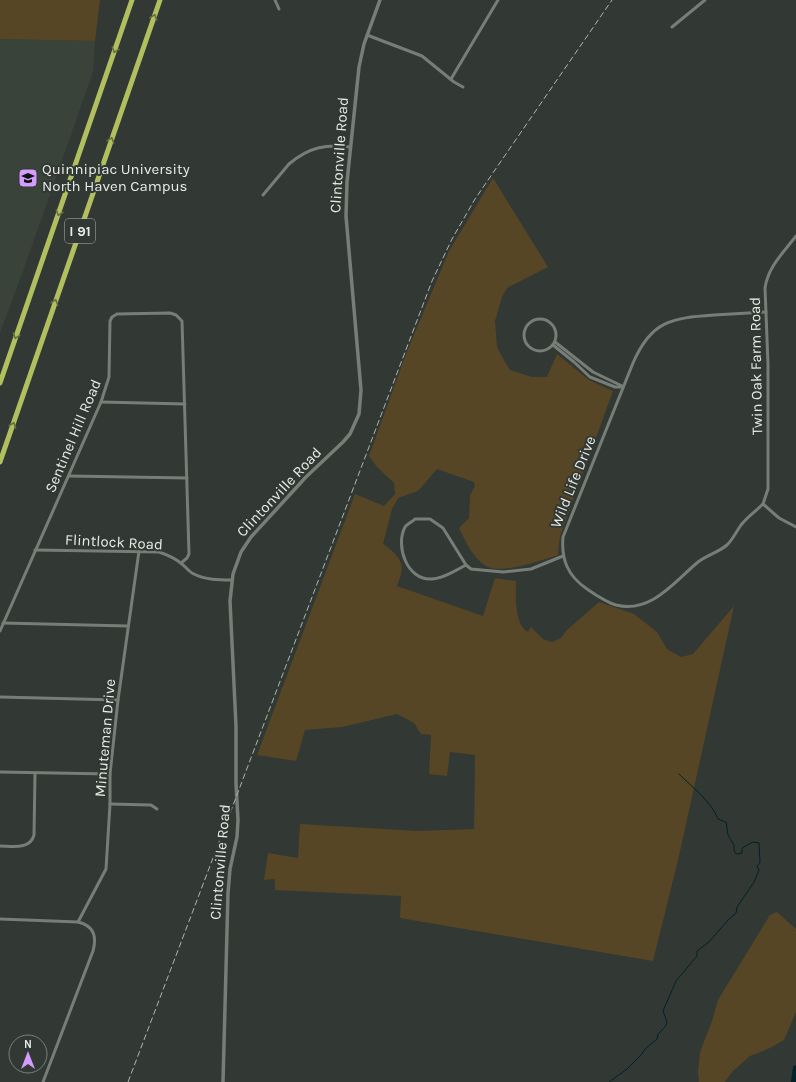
<svg xmlns="http://www.w3.org/2000/svg" width="796" height="1082" font-family="Karla,sans-serif">
	<style>
		.built { fill: #39433a }
		.green { fill: #564626 }
		.lines { fill: none; stroke-linecap: round; stroke-linejoin: round }
		.stream { stroke: #002228; stroke-width: 1 }
		.river { stroke: #002228; stroke-width: 6 }
		.minor { stroke: #777d77; stroke-width: 3 }
		.tertiary { stroke: #777d77; stroke-width: 3.5 }
		.motorway { stroke: #b2bf5e; stroke-width: 5 }
		.rail { stroke: #b0b4b0; stroke-width: 1; stroke-dasharray: 6 3; stroke-linecap: butt }
		.oneway { stroke: #656e44 }
		.labels { text-anchor: middle; dominant-baseline: central; stroke-width: 4; stroke-linejoin: round; paint-order: stroke }
		.shield { fill: #323833; stroke: #b1b6b2; stroke-width: 1 }
		.shield-label { font-size: 14px; font-weight: bold; fill: #e8ece8 }
		.street-label { font-size: 15px; fill: #e8ece8; stroke: #323833 }
		.poi-label { font-size: 15px; fill: #e8ece8; stroke: #323833; text-anchor: start }
	</style>
	<rect width="100%" height="100%" fill="#323833"/>
	<polygon class="built" points="0,39 95,41 93,72 22,274 0,333"/>
	<g class="green">
		<polygon points="0,0 100,0 95,41 0,39"/>
		<path d="M493,178l55,89 -41,21 -5,9 -7,24 2,26 8,15 5,8 22,7h15l10,-23 32,26 24,11 -53,145 -2,19c-15,5 -58,20 -72,11 -14,-9 -20,-24 -27,-38l10,-10 1,-23 5,-9 -1,-4 -37,-13 -18,21 -4,2 -17,6 -6,11 -9,35c10,7 22,16 18,30 -1,4 -3,8 -4,12l86,30 12,-38 21,3c0,14 -2,44 12,51l3,-5 12,12 9,3 9,-4 6,-8 32,-28 35,12 23,18 10,17 14,8 12,-3 41,-48 -55,250 -26,105 -253,-43 1,-22 -126,-6v-11l-11,1 4,-27 30,5 2,-34 118,7 56,-2 1,-74 -25,-3 -3,24 -18,-2 2,-39 -10,-1 -7,-11 -17,-9 -55,13 -37,3 -9,31 -39,-6 98,-261 29,12 11,-12 -1,-11 -17,-16 -8,-11 37,-102 43,-103z"/>
		<polygon points="777,912 796,929 796,1012 784,1040 770,1048 750,1056 732,1072 725,1082 699,1082 698,1072 700,1052 712,1021 718,1000 770,915"/>
	</g>
	<g class="lines">
		<path class="stream" d="M609,1082l18,-13 15,-15 3,-5 12,-10 1,-5 7,-7 2,-5 -4,-11 13,-30 21,-25v-5l12,-9 19,-22 8,-7 1,-6 17,-25 5,-12 -2,-4 3,-3 -1,-20 -6,-1 -11,6v5l-6,1 -2,-4v-5l-6,-10 -2,-13 -8,-3c-7,-18 -26,-32 -39,-45"/>
		<polyline class="river" points="794,1082 796,1068"/>
		<g class="minor">
			<polyline points="275,0 279,9"/>
			<polyline points="672,27 705,0"/>
			<polyline points="367,35 422,56 454,82 463,87"/>
			<polyline points="451,79 498,0"/>
			<path d="M263,195l26,-31c20,-17 37,-20 61,-17"/>
			<circle cx="540" cy="335" r="16"/>
			<polyline points="555,342 593,372 622,386"/>
			<polyline points="553,345 574,362 590,377 615,387 623,387"/>
			<polyline points="101,402 185,404"/>
			<polyline points="69,476 187,478"/>
			<path d="M763,504c-7,7 -16,13 -22,21 -5,7 -8,14 -14,20 -8,7 -20,10 -29,17 -23,19 -47,52 -82,43 -10,-3 -20,-10 -29,-16 -19,-13 -26,-29 -24,-52l70,-174c18,-42 38,-45 81,-48 17,-1 35,-2 52,-3"/>
			<path d="M763,504l5,-15v-125l-3,-76c3,-21 18,-35 31,-52"/>
			<polyline points="763,504 779,518 796,527"/>
			<path d="M415,519h15l13,9 23,37c-10,5 -23,14 -35,14 -24,1 -36,-33 -26,-52 2,-3 7,-5 10,-8z"/>
			<path d="M35,550l124,2c9,3 16,6 23,12 4,3 7,8 12,10 12,6 25,6 37,6"/>
			<polyline points="466,565 471,569 503,572 531,569 563,556"/>
			<polyline points="3,623 128,626"/>
			<polyline points="0,631 101,402 109,377 110,321 112,317 117,314 170,313 176,315 182,321 189,554 187,558 181,563"/>
			<polyline points="0,697 118,700"/>
			<polyline points="0,772 110,774"/>
			<polyline points="110,804 151,805 157,809"/>
			<path d="M0,846c12,0 30,4 34,-11l1,-62"/>
			<path d="M0,919l78,3c16,4 19,14 15,29l-50,131"/>
			<polyline points="78,922 106,869 110,804 110,774 118,700 139,551"/>
		</g>
		<polyline class="tertiary" points="223,1082 228,893 230,869 237,837 238,820 236,784 236,726 230,601 233,574 241,552 251,537 306,477 343,442 350,434 359,414 361,390 346,216 347,182 359,67 364,44 380,0"/>
		<g class="motorway">
			<polyline points="0,383 132,0"/>
			<polyline points="0,462 160,0"/>
		</g>
		<polyline class="rail" points="128,1082 432,281 452,239 475,199 612,0"/>
	</g>
	<defs><path id="oneway-chevron" d="M-2-3.5L2.5 0L-2 3.5" fill="none" stroke-width="1.6" stroke-linecap="round" stroke-linejoin="round"/></defs>
	<g class="oneway">
		<use href="#oneway-chevron" transform="translate(154 17) rotate(-71)"/>
		<use href="#oneway-chevron" transform="translate(115 50) rotate(109)"/>
		<use href="#oneway-chevron" transform="translate(111 140) rotate(-71)"/>
		<use href="#oneway-chevron" transform="translate(59 213) rotate(109)"/>
		<use href="#oneway-chevron" transform="translate(55 302) rotate(-71)"/>
		<use href="#oneway-chevron" transform="translate(16 336) rotate(109)"/>
		<use href="#oneway-chevron" transform="translate(13 425) rotate(-71)"/>
	</g>
	<defs>
		<symbol id="university-square" viewBox="-11 -11 22 22"><rect x="-9" y="-9" width="18" height="18" rx="4" fill="#d29dfd" stroke="#323833"/><path d="M0-5L7-2L0 1L-7-2ZM-4 1L0 2.5L4 1V4Q0 6-4 4Z" fill="#111"/></symbol>
	</defs>
	<g fill-rule="evenodd">
		<use href="#university-square" x="17" y="167" width="22" height="22"/>
	</g>
	<g class="labels">
		<rect class="shield" x="65" y="219" width="30" height="24" rx="3"/>
		<g class="shield-label">
			<text x="80" y="231">I 91</text>
		</g>
		<g class="street-label">
			<text transform="translate(339 155) rotate(-86)">Clintonville Road</text>
			<text transform="translate(756 366) rotate(-91)">Twin Oak Farm Road</text>
			<text transform="translate(73 436) rotate(-67)">Sentinel Hill Road</text>
			<text transform="translate(573 482) rotate(-68)">Wild Life Drive</text>
			<text transform="translate(279 492) rotate(-47)">Clintonville Road</text>
			<text transform="translate(114 542) rotate(3)">Flintlock Road</text>
			<text transform="translate(105 738) rotate(-85)">Minuteman Drive</text>
			<text transform="translate(220 862) rotate(-85)">Clintonville Road</text>
		</g>
		<g class="poi-label">
			<text x="42" y="169">Quinnipiac University<tspan x="42" dy="17">North Haven Campus</tspan></text>
		</g>
	</g>
	<g transform="translate(28 1054)"><circle r="19" fill="#323833" stroke="#7b807b"/>
	<path d="M0-3L7 15L0 10L-7 15Z" fill="#d29dfd"/>
	<text y="-6" font-size="11" font-weight="bold" text-anchor="middle" fill="#e8ece8">N</text>
	</g>
</svg>
